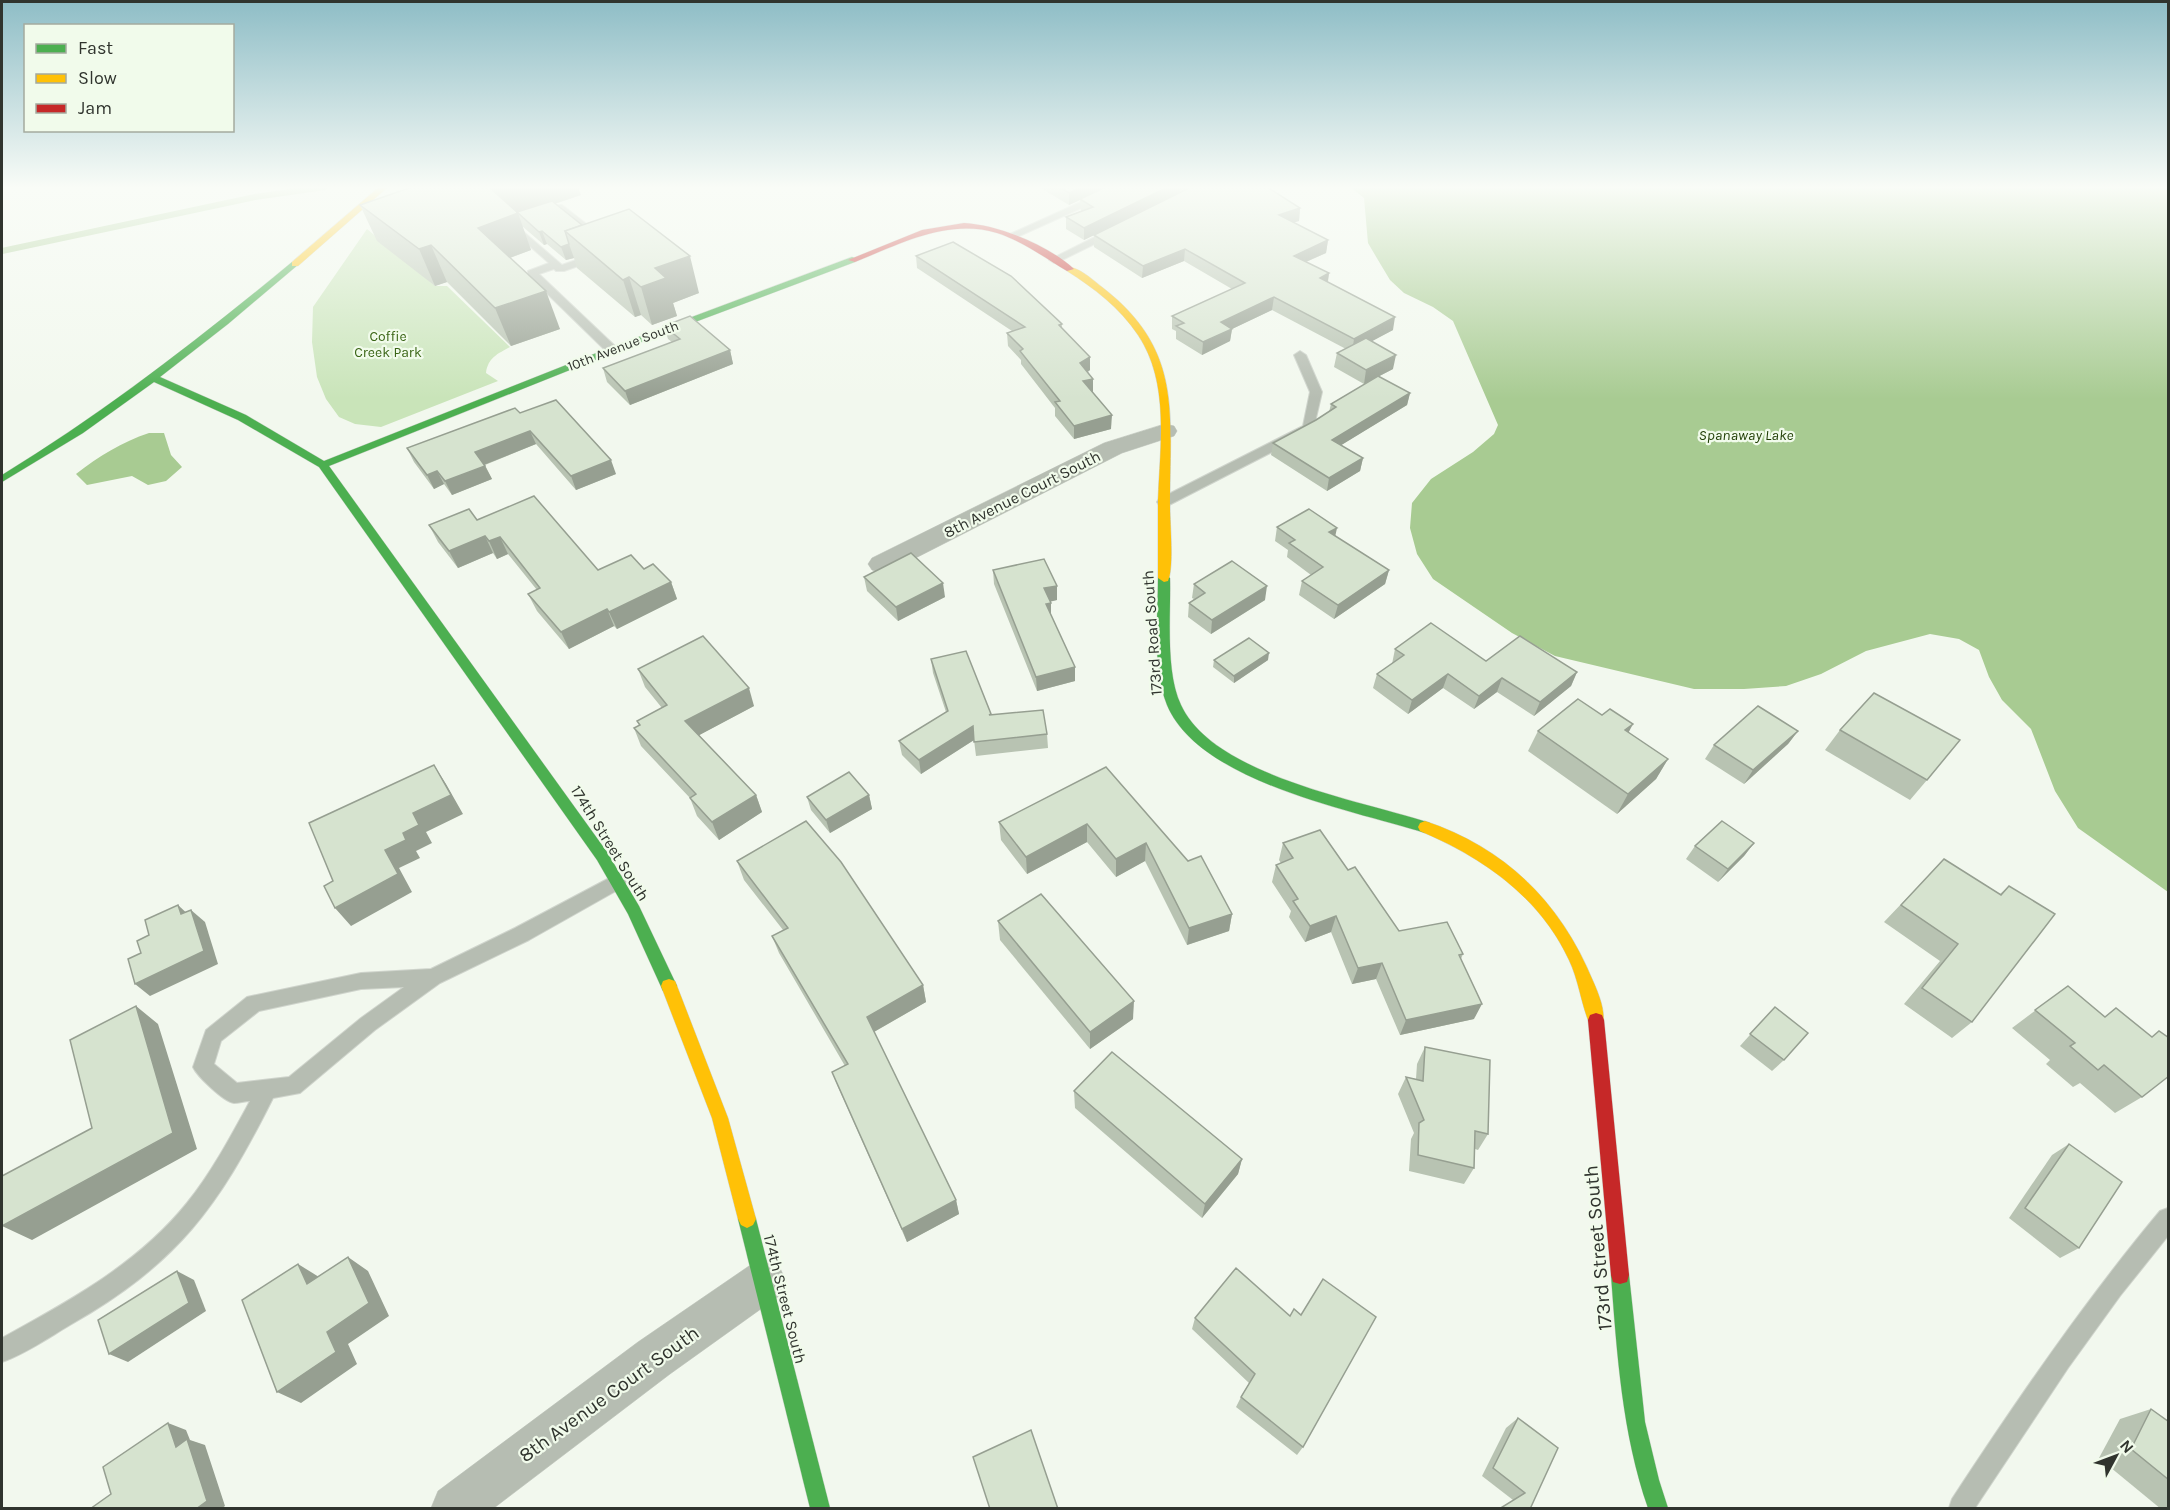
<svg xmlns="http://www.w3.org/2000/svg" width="2170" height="1510" font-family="Karla,sans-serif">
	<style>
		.green { fill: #c9e4b9 }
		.water { fill: #a8cb92 }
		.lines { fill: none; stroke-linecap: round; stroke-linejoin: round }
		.stream { stroke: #a8cb92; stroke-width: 6 }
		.lane-casing { stroke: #cfd4cc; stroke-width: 2 }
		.street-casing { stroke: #cfd4cc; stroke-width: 1 }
		.fast-casing { stroke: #cfd4cc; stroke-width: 1 }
		.slow-casing { stroke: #cfd4cc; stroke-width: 1 }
		.jam-casing { stroke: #cfd4cc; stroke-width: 1 }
		.lane { fill: #b6bdb2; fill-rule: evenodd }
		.street { fill: #b6bdb2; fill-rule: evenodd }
		.fast { fill: #4caf50; fill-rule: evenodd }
		.slow { fill: #ffc107; fill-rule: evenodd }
		.jam { fill: #c62828; fill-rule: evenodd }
		.wall { fill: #b8c3b2 }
		.shaded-wall { fill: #969f91 }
		.building { fill: #d6e3cf; stroke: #969f91; stroke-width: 1.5 }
		.labels { text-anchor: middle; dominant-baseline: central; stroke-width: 4.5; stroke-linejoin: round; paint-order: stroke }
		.far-park-label { font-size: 14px; fill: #3a6516; stroke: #f1fbeb }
		.far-street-label { font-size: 14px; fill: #30342e; stroke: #f1fbeb }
		.far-water-label { font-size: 15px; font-style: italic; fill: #1f3d04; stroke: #f1fbeb }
		.street-label { font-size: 16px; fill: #30342e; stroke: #f1fbeb }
		.near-street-label { font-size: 20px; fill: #30342e; stroke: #f1fbeb }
	</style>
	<rect width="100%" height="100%" fill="#f2f8ee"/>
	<path class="green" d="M367,229l68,57h12l63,61c-13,7 -22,11 -24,26l12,8 -117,46 -26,-3 -16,-7 -13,-18 -9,-22 -5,-35 1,-35z"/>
	<g class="water">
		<polygon points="1350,187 2168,187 2168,892 2078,828 2055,791 2031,729 2002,700 1989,677 1979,650 1959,639 1930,634 1866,651 1821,674 1786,686 1744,689 1694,689 1555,656 1512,633 1433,579 1417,554 1410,528 1412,503 1431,479 1473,452 1494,434 1498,425 1453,321 1433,307 1404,293 1390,280 1378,260 1368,243 1364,198"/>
		<path d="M149,433h15l7,22 11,12 -16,14 -18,4 -16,-9 -45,9 -11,-11c23,-18 46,-32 73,-41z"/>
	</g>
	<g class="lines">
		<polyline class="stream" points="2,251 255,197 325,187"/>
		<defs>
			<g id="lane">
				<polygon points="1114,187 1128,187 1017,237 1008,235"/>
				<polygon points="554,205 562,205 603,237 603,241 595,241 554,209"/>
				<polygon points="511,221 562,265 593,254 601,254 601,258 564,271 556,271 554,269 539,274 616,347 616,353 608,353 528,275 528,271 549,263 507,226 507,222"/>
				<polygon points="1113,228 1117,229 1117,233 1058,262 1054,263 1049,260"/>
				<polygon points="1300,351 1306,355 1322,392 1313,431 1169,505 1159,505 1157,502 1159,499 1303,426 1310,392 1294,355"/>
				<path d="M617,874l6,3 3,5 -3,5 -94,53 -89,43 -65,47 -75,63 -27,5c-55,110 -95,165 -203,227 -22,13 -45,29 -68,37v-24c67,-37 136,-74 185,-135 25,-31 44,-67 63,-102 -5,0 -11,2 -16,2 -10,-1 -37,-27 -41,-36l13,-37 41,-33 114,-24 70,-4 84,-41zM404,987l-43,31 -72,59 -52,6 -23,-19 7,-23 38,-30 102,-22z"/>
				<path d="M2168,1208v28l-48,60 -52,72 -93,140h-26l3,-9c65,-99 132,-197 208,-288z"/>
			</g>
			<g id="street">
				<polygon points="1165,424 1174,426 1177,431 1174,436 1122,453 892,570 882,573 872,570 868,564 872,558 1104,443"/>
				<polygon points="764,1259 779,1266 786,1281 779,1296 670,1374 494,1508 431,1508 438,1491 638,1342 749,1266"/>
			</g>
			<g id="fast">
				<path d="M852,257l3,1v4l-240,90 -286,114 278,386 32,54 38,80 -2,5 -6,2 -6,-2 -35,-77 -31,-54 -278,-393 -81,-47 -84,-38 -71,51 -81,49v-7c103,-63 197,-136 290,-213l7,2 -71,60 -68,53 86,38 78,46 285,-113z"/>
				<path d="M1164,574l6,4c1,37 -5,93 11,127 33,71 179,95 249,118l2,4 -2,4 -5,2c-73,-23 -226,-51 -258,-128 -15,-38 -9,-87 -9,-127z"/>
				<polygon points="747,1210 753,1213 756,1219 830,1508 810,1508 738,1219 741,1213"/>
				<path d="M1620,1266l7,2 2,7 16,147 14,58 9,28h-20c-26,-75 -31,-154 -37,-233l2,-7z"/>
			</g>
			<g id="slow">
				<polygon points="379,187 388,187 298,266 292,266 292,262"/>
				<path d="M1067,267c11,-1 26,13 35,20 83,64 67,128 68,221 0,16 4,60 -2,73l-4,1 -6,-4c0,-26 0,-52 0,-78 2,-55 12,-117 -20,-165 -18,-27 -44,-47 -71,-64z"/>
				<path d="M1425,821c81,27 136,82 168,160 5,11 14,33 9,44l-6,2 -6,-2c-9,-21 -11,-44 -21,-65 -29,-63 -87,-103 -149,-129l-2,-4 2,-4z"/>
				<polygon points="669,979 675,981 677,986 728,1118 756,1219 753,1225 747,1228 741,1225 738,1219 712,1118 661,986 663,981"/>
			</g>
			<g id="jam">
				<path d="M964,223c35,2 84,22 110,46l-7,2c-22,-13 -45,-30 -70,-38 -49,-15 -97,11 -142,29l-7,-2 74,-30z"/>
				<polygon points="1596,1013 1602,1015 1604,1020 1629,1275 1627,1282 1620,1284 1613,1282 1611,1275 1588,1020 1590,1015"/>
			</g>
		</defs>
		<use href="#lane" class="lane-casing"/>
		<use href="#street" class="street-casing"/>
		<use href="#fast" class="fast-casing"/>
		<use href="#slow" class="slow-casing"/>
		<use href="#jam" class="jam-casing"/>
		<use href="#lane" class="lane"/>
		<use href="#street" class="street"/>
		<use href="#fast" class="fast"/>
		<use href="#slow" class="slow"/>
		<use href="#jam" class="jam"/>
	</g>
	<g class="wall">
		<polygon points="1039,187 1267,187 1300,208 1299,221 1293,222 1328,240 1326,253 1306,262 1329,273 1328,282 1393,330 1371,341 1393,369 1364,384 1334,367 1337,353 1346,349 1272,310 1232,329 1230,341 1202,355 1176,339 1176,331 1172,329 1172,316 1232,289 1184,261 1142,278 1094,247 1094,235 1084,240 1066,229 1066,217 1081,211 1080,200 1069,205"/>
		<polygon points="581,195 555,204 582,225 699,293 673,303 677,316 652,325 641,315 635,317 577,268 574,258 566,260 547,244 544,245 522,226 531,250 510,258 560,329 511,346 447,282 435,286 377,241 360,205"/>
		<polygon points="916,256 1062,324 1062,329 1090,357 1090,370 1088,372 1093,392 1092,392 1111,429 1074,439 1055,416 1055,408 1021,364 1021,360 1008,346 1007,333 1012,331 917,268"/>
		<polygon points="664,326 730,350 733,364 630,405 607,382 603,368 672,342 668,339"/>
		<polygon points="1410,393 1407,405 1341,445 1363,458 1360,471 1327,491 1271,455 1273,443 1316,420 1329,412 1331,404"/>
		<polygon points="520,413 616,474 576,490 536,444 485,465 492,479 452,495 444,484 434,489 414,462 407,448"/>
		<polygon points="477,520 598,570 644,569 671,582 677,599 617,629 614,626 569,649 537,611 528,594 537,590 508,554 497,559 493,553 458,568 438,542 429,525"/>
		<polygon points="1277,527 1335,536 1389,570 1385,584 1334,619 1299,595 1302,581 1311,575 1287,557 1288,550 1275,541"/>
		<polygon points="993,570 1057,586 1057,600 1050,601 1051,616 1075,667 1075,681 1037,691 994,584"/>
		<polygon points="864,577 945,597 898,621 867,591"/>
		<polygon points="1194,584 1265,600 1211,634 1188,617 1189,603 1194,599 1192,598"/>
		<polygon points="1395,649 1486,661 1577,672 1571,686 1534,716 1497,692 1474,709 1443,688 1408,714 1373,688 1377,674 1392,664"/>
		<polygon points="931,659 991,715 1047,734 1048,748 976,756 974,740 921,774 902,755 899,741 946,712 933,673"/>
		<polygon points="1214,660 1268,660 1234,683 1213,667"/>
		<polygon points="638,669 754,706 699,735 756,795 762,812 719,840 697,816 690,798 641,746 634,728 639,725 637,721 662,708 645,687"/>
		<polygon points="1602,715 1668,759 1656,779 1617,814 1528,751 1538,731"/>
		<polygon points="1840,730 1927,780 1910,800 1825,750"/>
		<polygon points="1798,731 1788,744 1744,784 1705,759 1714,745"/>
		<polygon points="1106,767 1232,914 1229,931 1187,945 1145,861 1116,877 1087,842 1027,874 1001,840 999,822"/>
		<polygon points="869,795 872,809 830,833 811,810 807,797"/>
		<polygon points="1283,843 1348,870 1399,931 1463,954 1461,959 1474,1019 1400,1035 1376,979 1352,984 1331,932 1305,942 1289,917 1291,911 1272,882 1276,865 1281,863 1279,860"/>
		<polygon points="1754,843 1744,856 1718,882 1686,859 1695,846"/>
		<polygon points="1944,859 2000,894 2009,886 1972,1022 1952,1038 1904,1004 1940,961 1884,922"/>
		<polygon points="737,861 923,985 926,1002 874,1032 956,1200 959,1214 907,1242 838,1087 832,1072 845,1066 779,953 772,936 783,930 744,880"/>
		<polygon points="998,921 1133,1019 1090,1049 1000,940"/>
		<polygon points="2068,986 2142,1097 2115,1113 2080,1083 2073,1087 2046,1064 2050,1060 2012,1028"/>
		<polygon points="1775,1007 1784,1060 1772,1071 1740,1046"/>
		<polygon points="1425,1047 1488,1134 1478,1150 1475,1149 1474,1168 1464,1184 1409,1171 1411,1139 1414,1133 1398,1094 1406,1077 1416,1079 1417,1064"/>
		<polygon points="1074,1091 1242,1159 1238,1174 1202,1218 1075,1108"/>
		<polygon points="2069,1144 2079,1248 2060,1258 2009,1218 2052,1155"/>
		<polygon points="1301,1315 1303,1447 1297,1455 1236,1407 1241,1397 1249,1383 1192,1329 1195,1318 1290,1316"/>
		<polygon points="2151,1409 2169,1422 2169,1509 2161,1509 2099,1458 2120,1419"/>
		<polygon points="1518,1418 1530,1509 1513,1500 1482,1476 1506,1428"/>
	</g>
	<g class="shaded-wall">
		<polygon points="490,187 578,187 581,195 520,215 518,213 531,250 493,264 478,228"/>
		<polygon points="1081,187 1108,187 1069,205 1069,193"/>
		<polygon points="1168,187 1180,187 1180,193 1084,240 1084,228"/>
		<polygon points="1300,208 1299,221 1278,227 1279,215"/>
		<polygon points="542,231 547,244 544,245 539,232"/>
		<polygon points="1328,240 1326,253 1292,268 1294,256"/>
		<polygon points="569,244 574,258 566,260 561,247"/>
		<polygon points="431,245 447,282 435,286 419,249"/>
		<polygon points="1185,249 1184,261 1142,278 1143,266"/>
		<polygon points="690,256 699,293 673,303 677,316 652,325 641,287 655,268"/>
		<polygon points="1329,273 1327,286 1320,278"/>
		<polygon points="629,277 641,315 635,317 623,280"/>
		<polygon points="546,291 560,329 511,346 495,308"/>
		<polygon points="1274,297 1272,310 1232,329 1230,341 1202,355 1203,342 1221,322"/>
		<polygon points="1395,317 1393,330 1352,352 1354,339"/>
		<polygon points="730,350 733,364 630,405 625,391"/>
		<polygon points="1396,355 1393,369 1364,384 1366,370"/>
		<polygon points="1090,357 1090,370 1080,376 1080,363"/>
		<polygon points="1093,379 1093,392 1083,395 1083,381"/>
		<polygon points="1410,393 1407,405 1330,452 1332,440"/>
		<polygon points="1112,415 1111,429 1074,439 1074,426"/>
		<polygon points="530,431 536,444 481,466 475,452"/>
		<polygon points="1363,458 1360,471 1327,491 1329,478"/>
		<polygon points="611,460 616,474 576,490 571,476"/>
		<polygon points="485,466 492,479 452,495 445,481"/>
		<polygon points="437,471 444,484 434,489 427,475"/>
		<polygon points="1337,528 1334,542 1329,532"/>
		<polygon points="485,536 493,553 458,568 449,551"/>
		<polygon points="500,537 508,554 497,559 489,541"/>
		<polygon points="1389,570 1385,584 1334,619 1338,605"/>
		<polygon points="671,582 677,599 617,629 609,612"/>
		<polygon points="943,583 945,597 898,621 896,607"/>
		<polygon points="1057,586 1057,600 1045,603 1044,588"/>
		<polygon points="1267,586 1265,600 1211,634 1212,620"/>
		<polygon points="1051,603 1051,617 1046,604"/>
		<polygon points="607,609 614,626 569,649 561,632"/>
		<polygon points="1269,653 1268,660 1234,683 1234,676"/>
		<polygon points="1075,667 1075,681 1037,691 1036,677"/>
		<polygon points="1577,672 1571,686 1534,716 1540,702"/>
		<polygon points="1448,674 1443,688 1408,714 1412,700"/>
		<polygon points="1502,678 1497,692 1474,709 1479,696"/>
		<polygon points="749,688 754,706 692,739 685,721"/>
		<polygon points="1633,724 1622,745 1625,730"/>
		<polygon points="973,726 974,740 921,774 919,760"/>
		<polygon points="1798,731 1788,744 1744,784 1753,770"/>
		<polygon points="1668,759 1656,779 1617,814 1628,794"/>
		<polygon points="434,765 446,784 463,814 426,832 432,843 416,851 420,858 399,868 412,892 351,926 335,908 385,850 413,813"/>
		<polygon points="756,795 762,812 719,840 712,822"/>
		<polygon points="869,795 872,809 830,833 826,820"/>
		<polygon points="1087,824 1087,842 1027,874 1026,857"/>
		<polygon points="1146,843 1145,861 1116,877 1116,859"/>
		<polygon points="1754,843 1744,856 1718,882 1728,869"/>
		<polygon points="178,905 192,918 181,914"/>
		<polygon points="191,910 205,922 218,964 150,996 135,984"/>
		<polygon points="1232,914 1229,931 1187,945 1189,928"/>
		<polygon points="1336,916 1331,932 1305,942 1310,926"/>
		<polygon points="1382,963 1376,979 1352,984 1358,968"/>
		<polygon points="923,985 926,1002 872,1033 867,1017"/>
		<polygon points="1134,1001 1133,1019 1090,1049 1090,1032"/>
		<polygon points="1482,1004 1474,1019 1400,1035 1406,1020"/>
		<polygon points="136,1006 158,1024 197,1149 32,1240 2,1226 173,1133"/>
		<polygon points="1242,1159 1238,1174 1202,1218 1205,1204"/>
		<polygon points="956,1200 959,1214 907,1242 902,1229"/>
		<polygon points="348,1257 368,1271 389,1316 348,1344 357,1364 301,1403 277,1392 327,1332"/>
		<polygon points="298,1264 319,1277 307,1284"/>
		<polygon points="177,1271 194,1280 206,1311 128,1362 109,1354"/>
		<polygon points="168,1423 186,1430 190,1440 205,1445 225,1506 221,1509 196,1509"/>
	</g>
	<g class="building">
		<polygon points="412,187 490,187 490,188 518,213 478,228 546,291 495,308 431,245 419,249 360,205"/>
		<polygon points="1059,187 1081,187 1069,193"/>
		<polygon points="1106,187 1168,187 1084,228 1066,217 1093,207 1080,199"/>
		<polygon points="1191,187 1267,187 1300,208 1279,215 1328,240 1294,256 1329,273 1320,278 1395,317 1354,339 1274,297 1221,322 1232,329 1203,342 1176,326 1184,323 1172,316 1245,283 1185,249 1143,266 1094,235"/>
		<polygon points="552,201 582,225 565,231 569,244 561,247 542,231 539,232 517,212"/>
		<polygon points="629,209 690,256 655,268 666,278 641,287 629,277 623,280 565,231"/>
		<polygon points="953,242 1011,276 1062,324 1059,325 1090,357 1080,363 1093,379 1083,381 1112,415 1074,426 1055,402 1060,401 1020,351 1023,349 1007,333 1025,327 916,256"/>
		<polygon points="690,316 730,350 625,391 603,368 680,339 664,326"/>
		<polygon points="1366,338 1396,355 1366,370 1337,353"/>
		<polygon points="1378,376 1410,393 1332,440 1363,458 1329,478 1273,443 1316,420 1336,407 1331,404"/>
		<polygon points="556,400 611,460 571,476 530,431 475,452 485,466 445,481 437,471 427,475 407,448 515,408 520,413"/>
		<polygon points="534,496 598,570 631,555 644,569 653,564 671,582 609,612 607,609 561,632 528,594 540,588 500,537 489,541 485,536 449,551 429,525 469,509 477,520"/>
		<polygon points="1309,509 1337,528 1329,532 1389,570 1338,605 1302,581 1323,567 1289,543 1295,540 1277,527"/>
		<polygon points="911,553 943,583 896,607 864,577"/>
		<polygon points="1044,559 1057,586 1044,588 1051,603 1046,604 1075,667 1036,677 993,570"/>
		<polygon points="1232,561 1267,586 1212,620 1189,603 1205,593 1194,584"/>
		<polygon points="1431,623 1486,661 1520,636 1577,672 1540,702 1502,678 1479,696 1448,674 1412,700 1377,674 1404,655 1395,649"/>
		<polygon points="703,636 749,688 685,721 756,795 712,822 690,798 696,794 634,728 640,725 637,721 667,705 638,669"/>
		<polygon points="1249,638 1269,653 1234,676 1214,660"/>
		<polygon points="966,651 991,714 989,715 1043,710 1047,734 974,742 973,726 919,760 899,741 948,711 931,659"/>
		<polygon points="1874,693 1960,740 1927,780 1840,730"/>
		<polygon points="1578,699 1602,715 1610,709 1633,724 1625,730 1668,759 1628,794 1538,731"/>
		<polygon points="1758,706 1798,731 1753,770 1714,745"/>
		<polygon points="434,765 451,795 413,813 419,825 403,833 406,840 385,850 398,874 335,908 324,886 333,881 309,823"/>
		<polygon points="1106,767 1188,861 1201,856 1232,914 1189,928 1146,843 1116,859 1087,824 1026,857 999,822"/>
		<polygon points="849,772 869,795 826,820 807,797"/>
		<polygon points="806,821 841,862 923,985 867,1017 956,1200 902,1229 832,1072 848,1064 772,936 788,928 737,861"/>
		<polygon points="1722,821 1754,843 1728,869 1695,846"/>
		<polygon points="1320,830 1348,870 1355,867 1399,931 1447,922 1463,954 1459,955 1482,1004 1406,1020 1382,963 1358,968 1336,916 1310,926 1293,901 1298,899 1276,865 1293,858 1283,843"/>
		<polygon points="1944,859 2001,895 2009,886 2055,914 1972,1022 1922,988 1958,944 1901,905"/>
		<polygon points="1041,894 1134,1001 1090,1032 998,921"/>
		<polygon points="178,905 181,914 191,910 204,951 135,984 128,959 141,953 137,941 149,935 145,920"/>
		<polygon points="2068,986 2105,1017 2116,1008 2152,1037 2159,1031 2169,1038 2169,1076 2142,1097 2104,1065 2098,1070 2070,1046 2075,1043 2035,1010"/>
		<polygon points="136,1006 173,1133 2,1226 2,1176 92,1128 70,1040"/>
		<polygon points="1775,1007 1808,1033 1784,1060 1750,1034"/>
		<polygon points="1425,1047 1490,1060 1488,1134 1475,1131 1474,1168 1418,1155 1419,1123 1424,1120 1406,1077 1423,1081"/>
		<polygon points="1112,1052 1242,1159 1205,1204 1074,1091"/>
		<polygon points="2069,1144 2122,1182 2079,1248 2025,1208"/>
		<polygon points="348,1257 369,1303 327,1332 336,1352 277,1392 242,1300 298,1264 307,1284"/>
		<polygon points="1236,1268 1290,1316 1294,1309 1301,1315 1323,1279 1376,1317 1303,1447 1241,1397 1255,1374 1195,1318"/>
		<polygon points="177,1271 189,1303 109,1354 98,1320"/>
		<polygon points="2151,1409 2169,1422 2169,1480 2131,1449"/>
		<polygon points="1518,1418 1558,1448 1530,1509 1499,1509 1525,1493 1493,1468"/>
		<polygon points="168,1423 176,1447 187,1439 207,1501 196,1509 90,1509 111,1494 103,1467"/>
		<polygon points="1031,1430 1058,1509 990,1509 973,1457"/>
	</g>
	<linearGradient id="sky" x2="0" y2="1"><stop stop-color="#8ebdc6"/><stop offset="0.47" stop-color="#f9fcf7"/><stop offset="1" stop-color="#f9fcf7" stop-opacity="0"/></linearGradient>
	<rect width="2170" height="399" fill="url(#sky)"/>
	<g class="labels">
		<g class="far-park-label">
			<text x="388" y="336">Coffie<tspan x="388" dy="16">Creek Park</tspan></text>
		</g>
		<g class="far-street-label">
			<text transform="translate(623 346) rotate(-21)">10th Avenue South</text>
		</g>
		<g class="far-water-label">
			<text x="1746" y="435">Spanaway Lake</text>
		</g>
		<g class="street-label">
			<text transform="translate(1022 494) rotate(-27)">8th Avenue Court South</text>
			<text transform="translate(1152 633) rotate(-94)">173rd Road South</text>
			<text transform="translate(610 843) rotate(58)">174th Street South</text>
			<text transform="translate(785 1299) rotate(76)">174th Street South</text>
		</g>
		<g class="near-street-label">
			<text transform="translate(1598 1248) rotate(-95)">173rd Street South</text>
			<text transform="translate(609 1394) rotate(-36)">8th Avenue Court South</text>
		</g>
	</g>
	<rect width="2170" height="1510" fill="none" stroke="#30342e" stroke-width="6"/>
	<rect x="24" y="24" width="210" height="108" fill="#f1fbeb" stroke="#a4ab9f" stroke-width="1.5"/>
	<rect x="36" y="44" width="30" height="9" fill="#4caf50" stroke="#a4ab9f" stroke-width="1.5"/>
	<text x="78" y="54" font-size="18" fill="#30342e">Fast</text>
	<rect x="36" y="74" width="30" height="9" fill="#ffc107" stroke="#a4ab9f" stroke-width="1.5"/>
	<text x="78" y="84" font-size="18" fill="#30342e">Slow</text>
	<rect x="36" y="104" width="30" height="9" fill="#c62828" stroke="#a4ab9f" stroke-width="1.5"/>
	<text x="78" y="114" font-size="18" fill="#30342e">Jam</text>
	<g transform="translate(2116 1456) rotate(49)" stroke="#f1fbeb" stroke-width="4.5" paint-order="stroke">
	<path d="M0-4.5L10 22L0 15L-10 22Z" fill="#30342e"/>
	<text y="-9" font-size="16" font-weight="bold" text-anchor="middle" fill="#30342e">N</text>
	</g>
</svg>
